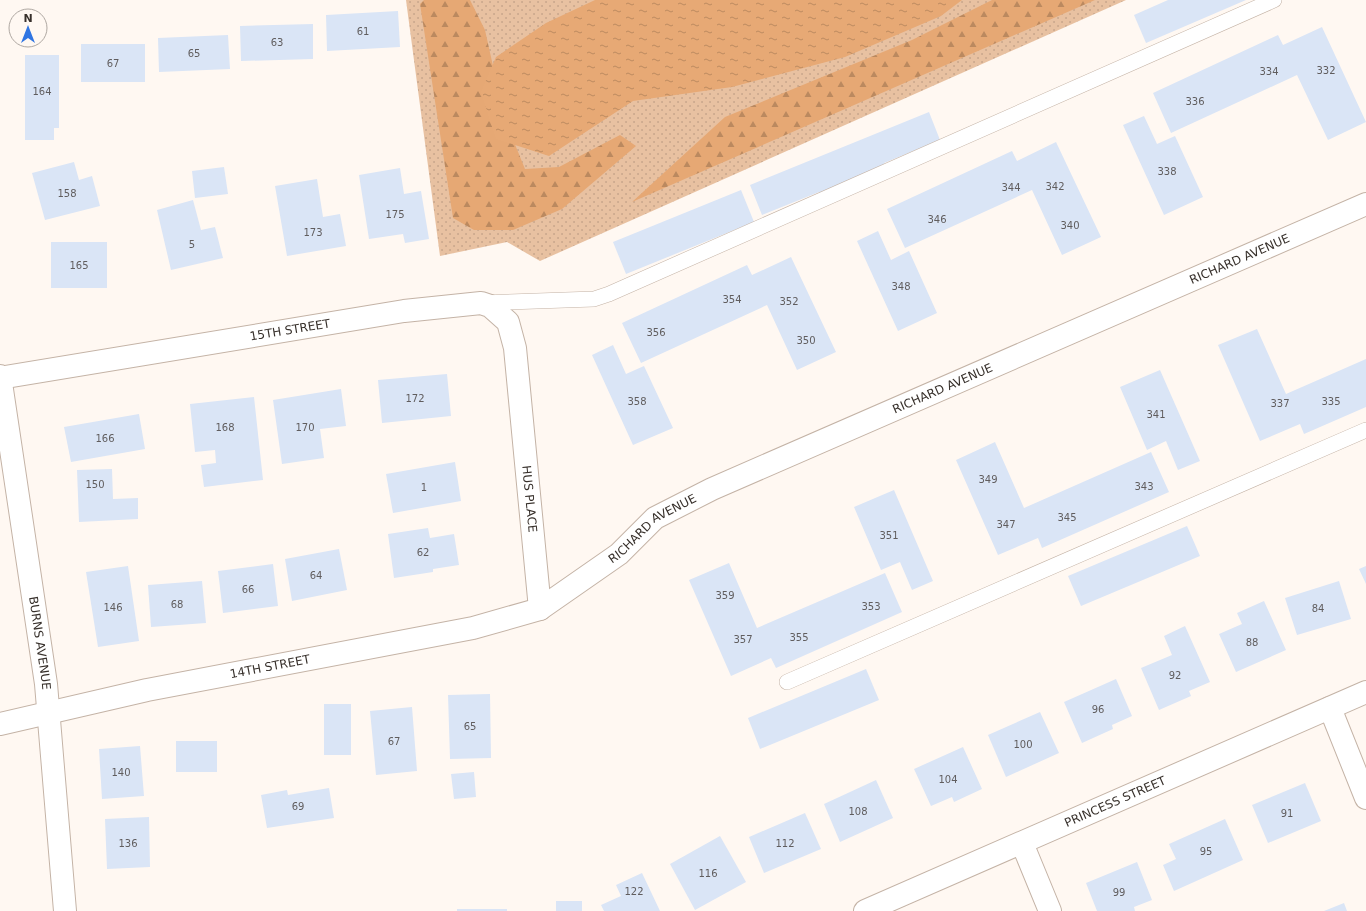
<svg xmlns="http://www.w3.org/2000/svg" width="1366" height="911" font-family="'DejaVu Sans',sans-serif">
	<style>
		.grass { fill: url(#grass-dots) }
		.forest { fill: url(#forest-firs) }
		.water { fill: url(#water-ripples) }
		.building { fill: #dae5f6 }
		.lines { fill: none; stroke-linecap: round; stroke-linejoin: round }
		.lane-casing { stroke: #c4b3a6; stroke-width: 16 }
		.street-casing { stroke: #c4b3a6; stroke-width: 24 }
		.lane { stroke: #fff; stroke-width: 15 }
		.street { stroke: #fff; stroke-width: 22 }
		.labels { text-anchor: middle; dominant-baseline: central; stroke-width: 3.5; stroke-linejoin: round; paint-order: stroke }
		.number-label { font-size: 10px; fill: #605d5e }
		.street-label { font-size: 12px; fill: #37302b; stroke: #fff8f2 }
	</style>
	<defs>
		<pattern id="grass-dots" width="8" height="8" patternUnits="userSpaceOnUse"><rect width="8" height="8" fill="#e8c1a1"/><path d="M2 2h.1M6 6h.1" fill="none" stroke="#c8a68b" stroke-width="1.8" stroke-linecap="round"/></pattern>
		<pattern id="forest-firs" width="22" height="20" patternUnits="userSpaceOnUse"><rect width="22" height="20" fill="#e6a874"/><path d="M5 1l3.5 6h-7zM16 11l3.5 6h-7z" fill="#bb895f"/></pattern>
		<pattern id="water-ripples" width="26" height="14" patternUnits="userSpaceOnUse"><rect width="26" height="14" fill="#e7a975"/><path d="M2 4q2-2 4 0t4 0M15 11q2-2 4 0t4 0" fill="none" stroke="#bc8a60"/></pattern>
	</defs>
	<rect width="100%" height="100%" fill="#fff8f2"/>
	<polygon class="grass" points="406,0 1126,0 540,261 507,242 440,256"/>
	<g class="forest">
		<polygon points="424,0 470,0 485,30 505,120 525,169 559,167 620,135 636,146 562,209 513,230 474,230 453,218 420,4"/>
		<polygon points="992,0 1095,0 632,202 725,117 912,40"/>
	</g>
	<polygon class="water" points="595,0 962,0 941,16 845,57 732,87 633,101 549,156 496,139 481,92 496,57 546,23"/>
	<g class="building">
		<polygon points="1168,0 1246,0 1146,43 1134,15"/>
		<polygon points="398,11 400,47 327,51 326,15"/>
		<polygon points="313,24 313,59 241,61 240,26"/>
		<polygon points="1322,27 1366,122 1328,140 1297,75 1171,133 1153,93 1278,35 1283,45"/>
		<polygon points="228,35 230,69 159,72 158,38"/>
		<rect x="81" y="44" width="64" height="38"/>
		<polygon points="25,55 59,55 59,128 54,128 54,140 25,140"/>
		<polygon points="929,112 940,140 884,163 886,168 821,195 819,192 762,215 750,185"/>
		<polygon points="1144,116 1157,144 1175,136 1203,197 1164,215 1123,125"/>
		<polygon points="1056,142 1101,237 1062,255 1032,190 905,248 887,209 1012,151 1017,161"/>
		<polygon points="74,162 79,180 92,176 100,206 45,220 32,173"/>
		<polygon points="224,167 228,194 195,198 192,171"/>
		<polygon points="400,168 404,194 421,191 429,239 405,243 403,234 369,239 359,175"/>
		<polygon points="317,179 323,217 340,214 346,246 287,256 275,186"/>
		<polygon points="741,190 754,222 626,274 613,242"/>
		<polygon points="193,200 201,230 215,227 223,258 171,270 157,210"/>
		<polygon points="878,231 891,260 909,251 937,313 898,331 857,241"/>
		<rect x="51" y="242" width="56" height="46"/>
		<polygon points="791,257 836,352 797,370 767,305 641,363 622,323 747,265 752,275"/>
		<polygon points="1257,329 1286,394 1366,359 1366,407 1304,434 1300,424 1260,441 1218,345"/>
		<polygon points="613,345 626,374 644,366 673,428 633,445 592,355"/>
		<polygon points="1160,370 1200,461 1178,470 1166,441 1147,450 1120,387"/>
		<polygon points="447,374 451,416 382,423 378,380"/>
		<polygon points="341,389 346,426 320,429 324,458 282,464 273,400"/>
		<polygon points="254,397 263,480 204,487 201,465 216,463 215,450 195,452 190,404"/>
		<polygon points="139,414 145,449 71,462 64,427"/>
		<polygon points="995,442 1024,508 1151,452 1169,492 1042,548 1038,538 998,555 956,460"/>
		<polygon points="455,462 461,501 393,513 386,474"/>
		<polygon points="112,469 113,499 138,498 138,519 79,522 77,470"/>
		<polygon points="894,490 933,581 912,590 900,562 881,570 854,507"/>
		<polygon points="1187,526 1200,556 1081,606 1068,576"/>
		<polygon points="428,528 430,538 454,534 459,565 433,569 433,572 394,578 388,534"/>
		<polygon points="339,549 347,590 292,601 285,559"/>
		<polygon points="729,563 757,628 885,573 902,612 776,668 771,658 731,676 689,580"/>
		<polygon points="273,564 278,606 223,613 218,571"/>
		<polygon points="128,566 139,641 98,647 86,572"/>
		<polygon points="1366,566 1366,584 1359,569"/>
		<polygon points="202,581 206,623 151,627 148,585"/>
		<polygon points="1339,581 1351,619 1297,635 1285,598"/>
		<polygon points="1264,601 1286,650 1236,672 1219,634 1242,624 1237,613"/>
		<polygon points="1185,626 1210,682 1189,691 1191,696 1159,710 1141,668 1172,655 1164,636"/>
		<polygon points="866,669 879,700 760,749 748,718"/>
		<polygon points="1116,679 1132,716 1112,725 1113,729 1082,743 1064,702"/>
		<polygon points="490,694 491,758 450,759 448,695"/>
		<rect x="324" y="704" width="27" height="51"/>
		<polygon points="412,707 417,771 376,775 370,711"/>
		<polygon points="1040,712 1059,753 1006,777 988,735"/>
		<rect x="176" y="741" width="41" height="31"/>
		<polygon points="140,746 144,796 102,799 99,749"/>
		<polygon points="963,747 982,789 954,802 952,797 931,806 914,769"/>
		<polygon points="474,772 476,797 454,799 451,774"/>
		<polygon points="876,780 893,818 840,842 824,804"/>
		<polygon points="1305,783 1321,821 1268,843 1252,805"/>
		<polygon points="329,788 334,818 267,828 261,795 287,790 288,795"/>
		<polygon points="805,813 821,849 764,873 749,837"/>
		<polygon points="149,817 150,867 107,869 105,819"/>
		<polygon points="1225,819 1243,860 1174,891 1163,865 1176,859 1169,844"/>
		<polygon points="720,836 746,882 695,910 670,864"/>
		<polygon points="1137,862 1152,900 1134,907 1135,911 1097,911 1086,883"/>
		<polygon points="642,873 660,911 604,911 601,905 621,896 616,885"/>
		<rect x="556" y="901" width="26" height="10"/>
		<polygon points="1344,903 1347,911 1324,911"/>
		<rect x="457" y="909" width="50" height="2"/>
	</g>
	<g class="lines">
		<defs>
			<g id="lane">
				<polyline points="482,303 594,299 609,294 1274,0"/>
				<polyline points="787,682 1366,430"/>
			</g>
			<g id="street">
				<path id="s1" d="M0,376l46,308 19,227"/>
				<path id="s2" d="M0,378l404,-67 77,-8 9,3 18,16 7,26 25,261"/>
				<polyline points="1330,708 1366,798"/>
				<path id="s3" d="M0,724l147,-34 326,-62 67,-19 79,-55 36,-36 57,-29 654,-285"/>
				<polyline points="1022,843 1050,911"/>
				<path id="s4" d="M865,911l501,-219"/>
			</g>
		</defs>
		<use href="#lane" class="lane-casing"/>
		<use href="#street" class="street-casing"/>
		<use href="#lane" class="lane"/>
		<use href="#street" class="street"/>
	</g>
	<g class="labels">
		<g class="number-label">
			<text x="363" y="31">61</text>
			<text x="277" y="42">63</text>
			<text x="194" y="53">65</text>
			<text x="113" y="63">67</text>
			<text x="1326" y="70">332</text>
			<text x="1269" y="71">334</text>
			<text x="42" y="91">164</text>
			<text x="1195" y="101">336</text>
			<text x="1167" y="171">338</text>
			<text x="1055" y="186">342</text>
			<text x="1011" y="187">344</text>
			<text x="67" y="193">158</text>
			<text x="395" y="214">175</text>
			<text x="937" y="219">346</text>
			<text x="1070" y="225">340</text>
			<text x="313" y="232">173</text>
			<text x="192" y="244">5</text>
			<text x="79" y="265">165</text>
			<text x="901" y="286">348</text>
			<text x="732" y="299">354</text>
			<text x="789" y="301">352</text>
			<text x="656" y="332">356</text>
			<text x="806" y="340">350</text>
			<text x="415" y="398">172</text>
			<text x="637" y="401">358</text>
			<text x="1331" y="401">335</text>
			<text x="1280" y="403">337</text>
			<text x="1156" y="414">341</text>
			<text x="225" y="427">168</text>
			<text x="305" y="427">170</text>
			<text x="105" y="438">166</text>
			<text x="988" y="479">349</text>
			<text x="95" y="484">150</text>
			<text x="1144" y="486">343</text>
			<text x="424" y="487">1</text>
			<text x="1067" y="517">345</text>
			<text x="1006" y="524">347</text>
			<text x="889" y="535">351</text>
			<text x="423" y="552">62</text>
			<text x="316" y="575">64</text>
			<text x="248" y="589">66</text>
			<text x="725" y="595">359</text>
			<text x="177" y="604">68</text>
			<text x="871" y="606">353</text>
			<text x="113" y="607">146</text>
			<text x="1318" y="608">84</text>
			<text x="799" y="637">355</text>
			<text x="743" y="639">357</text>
			<text x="1252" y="642">88</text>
			<text x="1175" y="675">92</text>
			<text x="1098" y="709">96</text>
			<text x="470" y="726">65</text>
			<text x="394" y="741">67</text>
			<text x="1023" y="744">100</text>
			<text x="121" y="772">140</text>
			<text x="948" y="779">104</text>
			<text x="298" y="806">69</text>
			<text x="858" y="811">108</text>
			<text x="1287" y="813">91</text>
			<text x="128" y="843">136</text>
			<text x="785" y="843">112</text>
			<text x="1206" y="851">95</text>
			<text x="708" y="873">116</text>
			<text x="634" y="891">122</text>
			<text x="1119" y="892">99</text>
		</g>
		<g class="street-label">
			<text stroke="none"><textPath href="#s3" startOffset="1339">RICHARD AVENUE</textPath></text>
			<text stroke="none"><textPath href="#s2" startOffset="294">15TH STREET</textPath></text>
			<text stroke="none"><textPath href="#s3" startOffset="1015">RICHARD AVENUE</textPath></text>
			<text stroke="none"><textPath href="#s2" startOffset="699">HUS PLACE</textPath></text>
			<text stroke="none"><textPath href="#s3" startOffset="691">RICHARD AVENUE</textPath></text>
			<text stroke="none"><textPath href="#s1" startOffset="270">BURNS AVENUE</textPath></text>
			<text stroke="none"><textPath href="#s3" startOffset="276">14TH STREET</textPath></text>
			<text stroke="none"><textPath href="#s4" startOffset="273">PRINCESS STREET</textPath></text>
		</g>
	</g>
	<g transform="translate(28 28)"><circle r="19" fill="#fff8f2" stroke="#afa8a2"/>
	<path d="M0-3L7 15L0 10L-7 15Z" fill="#3075e2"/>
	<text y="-6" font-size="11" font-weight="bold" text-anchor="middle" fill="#37302b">N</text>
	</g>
</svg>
